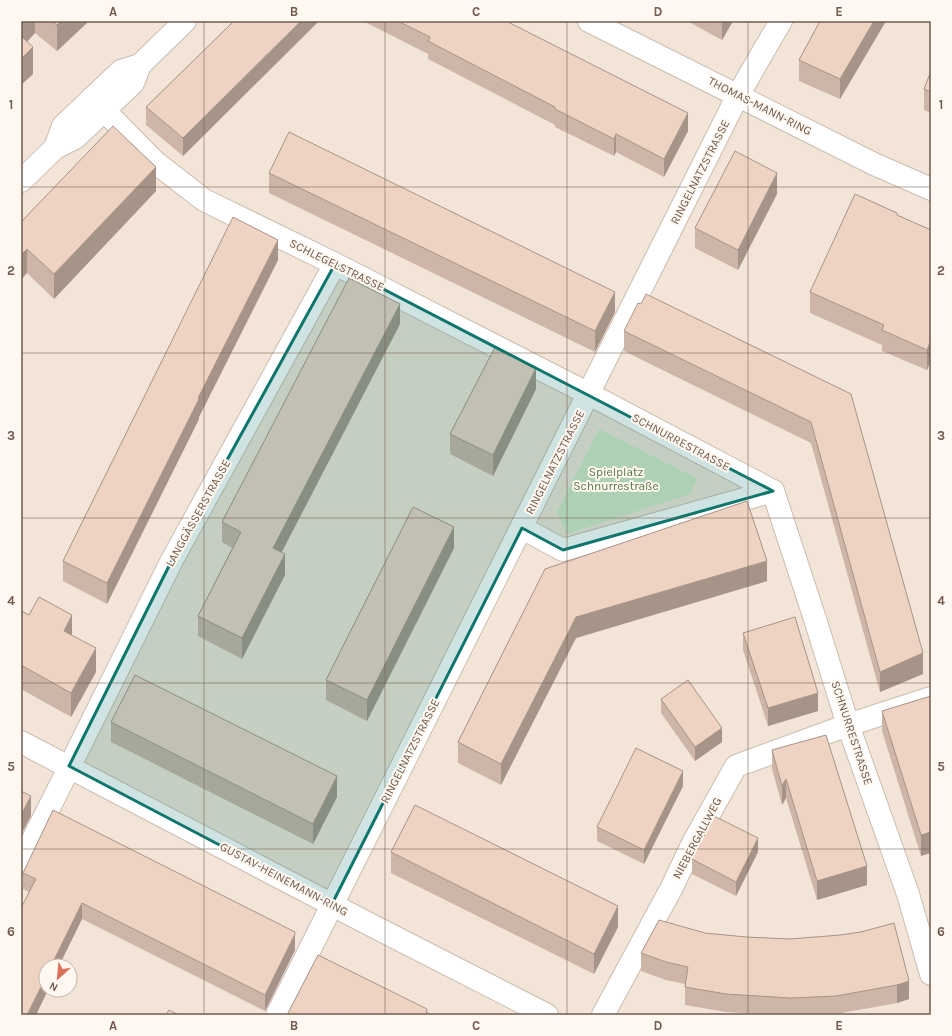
<svg xmlns="http://www.w3.org/2000/svg" width="952" height="1036" font-family="Karla,sans-serif">
	<style>
		.residential { fill: #f2e5d8; fill-rule: evenodd }
		.green { fill: #d6e8c9 }
		.lines { fill: none; stroke-linecap: round; stroke-linejoin: round }
		.street-casing { stroke: #ccbcb0; stroke-width: 24 }
		.street { stroke: #fff; stroke-width: 22 }
		.wall { fill: #cdb5a8 }
		.shaded-wall { fill: #a79488 }
		.building { fill: #eed3c3; stroke: #a79488 }
		.marked { fill: #0f766e; fill-opacity: 0.2; stroke: #0f766e; stroke-width: 3; stroke-linejoin: round }
		.grid { fill: none; stroke: #735b4f; stroke-width: 1; stroke-opacity: 0.55 }
		.labels { text-anchor: middle; dominant-baseline: central; stroke-width: 4; stroke-linejoin: round; paint-order: stroke }
		.street-label { font-size: 12px; fill: #735b4f; stroke: #fef8f0 }
		.park-label { font-size: 12px; fill: #577848; stroke: #fef8f0 }
		.neatline { fill: none; stroke: #735b4f; stroke-width: 1.5 }
		.grid-label { font-size: 13px; text-anchor: middle; font-weight: bold; fill: #735b4f }
	</style>
	<rect width="100%" height="100%" fill="#fbf4e9"/>
	<path class="residential" d="M21,21h910v994h-910zM46,966h24v24h-24z"/>
	<polygon class="green" points="599,429 698,479 690,494 567,534 557,512"/>
	<g class="lines">
		<defs>
			<g id="street">
				<polyline points="589,21 874,164 931,189"/>
				<polyline points="92,98 155,162 204,200 335,264 589,394 773,491 815,619 848,725 908,894 931,974"/>
				<polyline points="55,148 63,126 121,71 140,65"/>
				<polyline points="21,181 55,148 75,138 133,83 140,65 185,21"/>
				<polyline points="522,528 563,550 773,491"/>
				<polyline points="21,742 367,923 547,1015"/>
				<polyline points="21,863 55,796 172,560 335,264"/>
				<polyline points="277,1015 738,95 781,21"/>
				<polyline points="603,1015 671,889 694,841 736,766 848,725 931,698"/>
			</g>
		</defs>
		<use href="#street" class="street-casing"/>
		<use href="#street" class="street"/>
	</g>
	<g class="wall">
		<polygon points="21,21 89,21 57,51 35,33 27,42 33,74 21,85"/>
		<polygon points="234,21 319,21 183,156 146,125 146,107"/>
		<polygon points="363,21 506,21 688,131 664,177 616,152 614,156 555,127 555,125 428,59 428,54"/>
		<polygon points="687,21 733,21 722,40"/>
		<polygon points="886,21 840,99 799,81 799,60"/>
		<polygon points="931,71 931,113 924,110 924,89"/>
		<polygon points="269,173 615,312 595,352 269,193"/>
		<polygon points="156,191 54,299 27,273 21,222"/>
		<polygon points="777,194 738,270 695,248 695,228"/>
		<polygon points="897,215 931,230 931,361 927,370 882,351 882,345 810,313 810,292"/>
		<polygon points="278,260 199,417 199,419 107,604 63,581 63,561"/>
		<polygon points="400,324 281,553 285,575 242,659 198,636 198,616 232,548 222,542 222,522"/>
		<polygon points="624,331 851,394 923,674 880,692 811,443 624,351"/>
		<polygon points="536,389 493,476 450,454 450,434"/>
		<polygon points="454,548 367,721 326,700 326,680"/>
		<polygon points="545,569 767,581 576,638 501,785 458,763 458,742"/>
		<polygon points="21,611 72,635 96,672 71,717 21,689"/>
		<polygon points="743,633 818,711 768,726 743,650"/>
		<polygon points="931,696 921,856 882,731 882,711"/>
		<polygon points="661,699 722,742 695,761 661,713"/>
		<polygon points="111,722 337,797 313,844 111,742"/>
		<polygon points="772,750 867,885 817,900 786,798 782,805 772,769"/>
		<polygon points="683,786 644,864 597,841 597,827"/>
		<polygon points="391,852 618,927 594,974 391,873"/>
		<polygon points="758,852 736,896 692,874 692,859"/>
		<polygon points="23,873 295,950 265,1011 82,919 46,990 48,990 36,1015 29,892 23,889"/>
		<polygon points="861,932 909,999 897,1003 836,1014 817,1015 770,1015 726,1012 685,1005 685,984 666,980 641,971 641,953 705,933 746,937 790,939 840,935"/>
	</g>
	<g class="shaded-wall">
		<polygon points="22,21 35,21 35,33 21,48 21,22"/>
		<polygon points="61,21 89,21 57,51 57,25"/>
		<polygon points="301,21 319,21 183,156 183,138"/>
		<polygon points="722,21 733,21 722,40"/>
		<polygon points="874,21 886,21 840,99 840,79"/>
		<polygon points="33,47 33,74 21,85 21,59"/>
		<polygon points="688,113 688,131 664,177 664,159"/>
		<polygon points="616,134 616,152 614,156 614,139"/>
		<polygon points="156,167 156,191 54,299 54,274"/>
		<polygon points="777,173 777,194 738,270 738,250"/>
		<polygon points="278,240 278,260 199,417 199,419 107,604 107,583 198,398"/>
		<polygon points="27,249 27,273 21,280 21,255"/>
		<polygon points="615,292 615,312 595,352 595,331"/>
		<polygon points="400,304 400,324 273,569 273,548"/>
		<polygon points="931,340 931,361 927,370 927,350"/>
		<polygon points="536,368 536,389 493,476 493,455"/>
		<polygon points="454,527 454,548 367,721 367,700"/>
		<polygon points="285,554 285,575 242,659 242,638"/>
		<polygon points="767,561 767,581 576,638 501,785 501,764 576,617"/>
		<polygon points="72,615 72,640 64,631"/>
		<polygon points="96,648 96,672 71,717 71,693"/>
		<polygon points="923,653 923,674 880,692 880,672"/>
		<polygon points="818,693 818,711 768,726 768,708"/>
		<polygon points="722,728 722,742 695,761 695,747"/>
		<polygon points="683,771 683,786 644,864 644,850"/>
		<polygon points="337,776 337,797 313,844 313,824"/>
		<polygon points="786,779 786,798 782,805 782,786"/>
		<polygon points="31,796 31,816 21,835 21,815"/>
		<polygon points="931,832 931,853 921,856 921,835"/>
		<polygon points="758,838 758,852 736,896 736,882"/>
		<polygon points="867,866 867,885 817,900 817,881"/>
		<polygon points="82,903 82,919 59,966 51,966"/>
		<polygon points="618,906 618,927 594,974 594,954"/>
		<polygon points="295,934 295,950 265,1011 265,995"/>
		<polygon points="46,977 46,990 48,990 36,1015 27,1015"/>
		<polygon points="909,981 909,999 897,1003 897,985"/>
	</g>
	<g class="building">
		<polygon points="52,21 61,21 57,25"/>
		<polygon points="234,21 301,21 183,138 146,107"/>
		<polygon points="398,21 506,21 688,113 664,159 616,134 614,139 555,109 555,107 428,41 430,37"/>
		<polygon points="820,21 874,21 840,79 799,60"/>
		<polygon points="21,36 33,47 21,59"/>
		<polygon points="931,71 931,92 924,89"/>
		<polygon points="113,126 156,167 54,274 27,249 21,255 21,222"/>
		<polygon points="289,132 615,292 595,331 269,173"/>
		<polygon points="735,151 777,173 738,250 695,228"/>
		<polygon points="855,194 897,213 897,215 931,230 931,340 927,350 882,330 884,325 810,292"/>
		<polygon points="233,217 278,240 198,398 199,399 107,583 63,561"/>
		<polygon points="349,278 400,304 273,548 285,554 242,638 198,616 241,532 222,522"/>
		<polygon points="646,294 851,394 923,653 880,672 811,422 624,331 638,303 641,304"/>
		<polygon points="495,347 536,368 493,455 450,434"/>
		<polygon points="747,501 767,561 576,617 501,764 458,742 545,569"/>
		<polygon points="413,507 454,527 367,700 326,680"/>
		<polygon points="39,597 72,615 64,631 96,648 71,693 21,665 21,611 29,615"/>
		<polygon points="795,617 818,693 768,708 743,633"/>
		<polygon points="135,675 337,776 313,824 111,722"/>
		<polygon points="688,680 722,728 695,747 661,699"/>
		<polygon points="931,696 931,832 921,835 882,711"/>
		<polygon points="826,735 867,866 817,881 786,779 782,786 772,750"/>
		<polygon points="636,748 683,771 644,850 597,827"/>
		<polygon points="21,791 31,796 21,815"/>
		<polygon points="415,805 618,906 594,954 391,852"/>
		<polygon points="53,810 295,932 295,934 265,995 82,903 51,966 46,966 46,977 27,1015 21,1015 21,908 36,879 23,873"/>
		<polygon points="714,816 758,838 736,882 692,859"/>
		<polygon points="659,920 705,933 746,937 790,939 840,935 861,932 894,923 909,981 897,985 836,996 791,998 726,994 685,987 688,967 666,962 641,953"/>
		<polygon points="318,955 427,1009 426,1012 432,1015 287,1015"/>
		<polygon points="169,1010 179,1015 166,1015"/>
	</g>
	<path class="marked" d="M335,264l438,227 -210,59 -41,-22 -190,376 -263,-138 103,-206z"/>
	<path class="grid" d="M204,21v994M385,21v994M567,21v994M748,21v994M21,187h910M21,353h910M21,518h910M21,683h910M21,849h910"/>
	<g class="labels">
		<g class="street-label">
			<text transform="translate(760 106) rotate(27)">THOMAS-MANN-RING</text>
			<text transform="translate(700 172) rotate(-63)">RINGELNATZSTRASSE</text>
			<text transform="translate(337 265) rotate(26)">SCHLEGELSTRASSE</text>
			<text transform="translate(681 442) rotate(28)">SCHNURRESTRASSE</text>
			<text transform="translate(555 462) rotate(-63)">RINGELNATZSTRASSE</text>
			<text transform="translate(198 513) rotate(-61)">LANGGÄSSERSTRASSE</text>
			<text transform="translate(852 733) rotate(72)">SCHNURRESTRASSE</text>
			<text transform="translate(410 751) rotate(-63)">RINGELNATZSTRASSE</text>
			<text transform="translate(697 838) rotate(-62)">NIEBERGALLWEG</text>
			<text transform="translate(284 879) rotate(28)">GUSTAV-HEINEMANN-RING</text>
		</g>
		<g class="park-label">
			<text x="616" y="472">Spielplatz<tspan x="616" dy="14">Schnurrestraße</tspan></text>
		</g>
	</g>
	<rect width="952" height="1036" fill="none" stroke="#fef8f0" stroke-width="44"/>
	<g transform="translate(58 978) rotate(207)"><circle r="19" fill="#fef8f0" stroke="#c6b9b0"/>
	<path d="M0-3L7 15L0 10L-7 15Z" fill="#da7359"/>
	<text y="-6" font-size="11" font-weight="bold" text-anchor="middle" fill="#735b4f">N</text>
	</g>
	<rect x="22" y="22" width="908" height="992" class="neatline"/>
	<g class="grid-label">
		<text x="113" y="16">A</text>
		<text x="294" y="16">B</text>
		<text x="476" y="16">C</text>
		<text x="658" y="16">D</text>
		<text x="839" y="16">E</text>
		<text x="11" y="109">1</text>
		<text x="941" y="109">1</text>
		<text x="11" y="275">2</text>
		<text x="941" y="275">2</text>
		<text x="11" y="440">3</text>
		<text x="941" y="440">3</text>
		<text x="11" y="605">4</text>
		<text x="941" y="605">4</text>
		<text x="11" y="771">5</text>
		<text x="941" y="771">5</text>
		<text x="11" y="936">6</text>
		<text x="941" y="936">6</text>
		<text x="113" y="1030">A</text>
		<text x="294" y="1030">B</text>
		<text x="476" y="1030">C</text>
		<text x="658" y="1030">D</text>
		<text x="839" y="1030">E</text>
	</g>
</svg>
